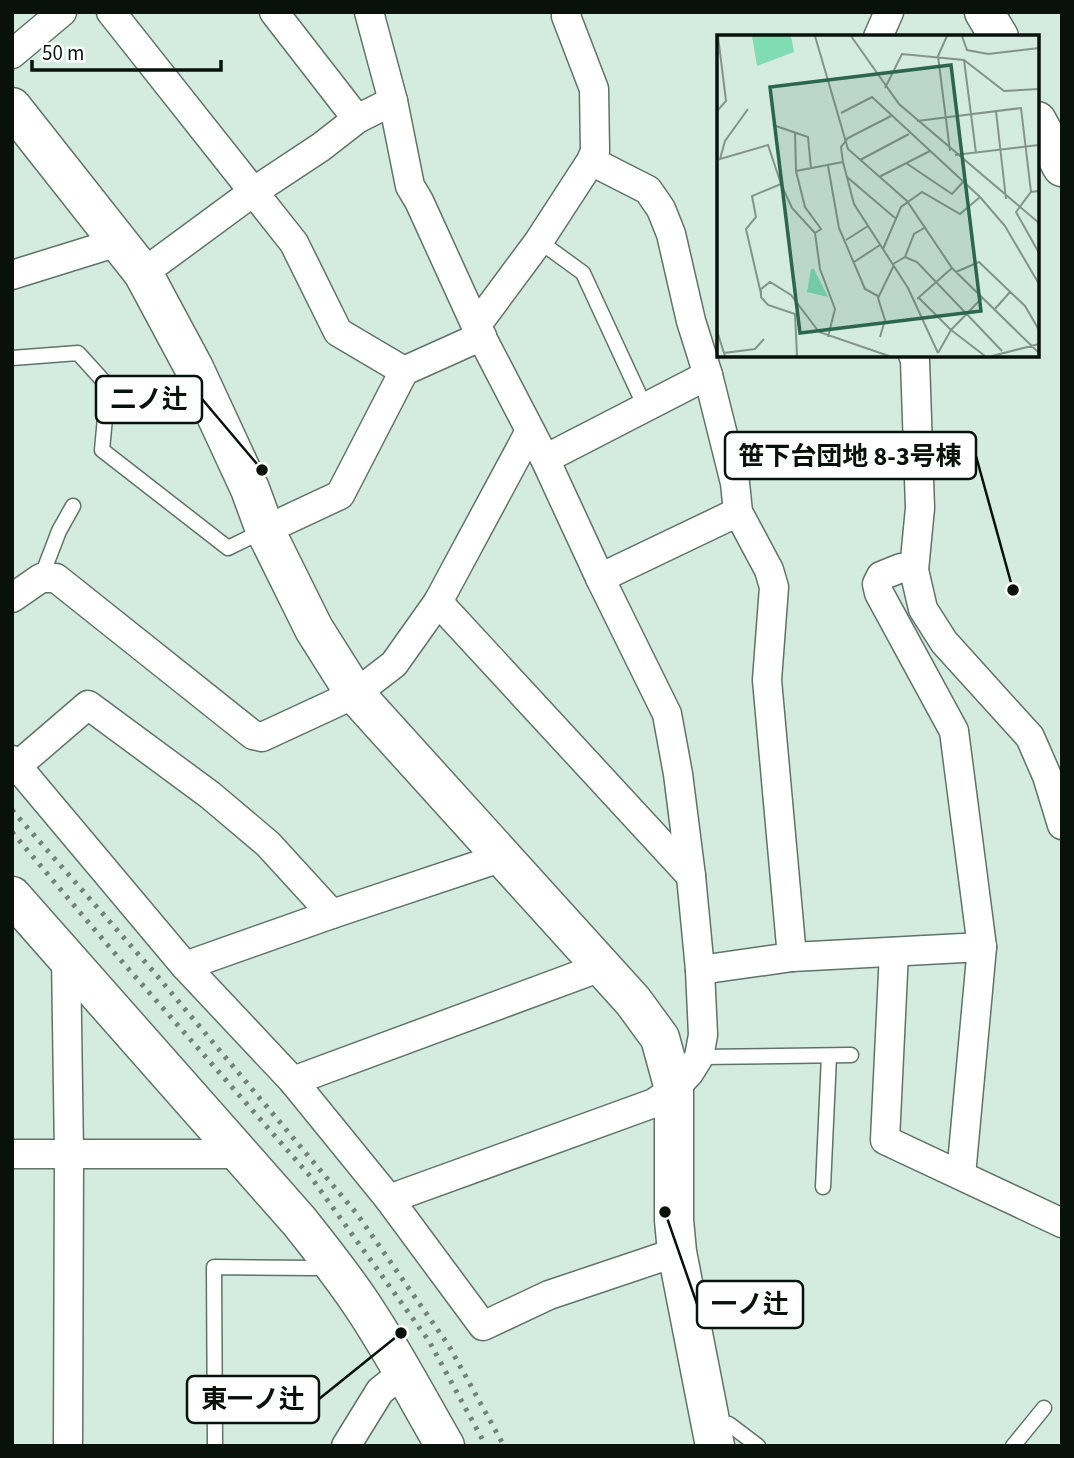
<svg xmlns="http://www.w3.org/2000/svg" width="1074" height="1458" font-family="'Source Sans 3','Noto Sans JP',sans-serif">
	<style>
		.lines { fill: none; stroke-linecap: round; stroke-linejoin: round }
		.lane-casing { stroke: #5f7369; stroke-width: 17 }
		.street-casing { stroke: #5f7369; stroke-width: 31 }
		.secondary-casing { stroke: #5f7369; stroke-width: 41 }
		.lane { stroke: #fff; stroke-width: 14 }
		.street { stroke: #fff; stroke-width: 28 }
		.secondary { stroke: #fff; stroke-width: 38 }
		.rail { stroke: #73827b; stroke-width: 5; stroke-dasharray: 3.5 7; stroke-linecap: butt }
		.inset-road { fill: none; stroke: #83948c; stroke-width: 2 }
		.view { fill: #2d664e; fill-opacity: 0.15; stroke: #2d664e; stroke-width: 3.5 }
		.inset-edge { fill: none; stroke: #09110d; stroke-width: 3.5 }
		.leader { fill: none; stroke: #09110d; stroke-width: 2.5 }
		.callout-dot { fill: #09110d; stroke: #fff; stroke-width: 2.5 }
		.callout { fill: #fff; stroke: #09110d; stroke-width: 2.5 }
		.callout-label { font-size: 26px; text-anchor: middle; font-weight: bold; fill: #09110d }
	</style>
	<rect width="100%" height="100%" fill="#d4ebe0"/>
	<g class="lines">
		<defs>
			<g id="lane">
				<polyline points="539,241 583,273 645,407"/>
				<polyline points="12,358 78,353 108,386 102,450 228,548 263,531"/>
				<polyline points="41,578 59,531 73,506"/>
				<polyline points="699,1057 851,1055"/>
				<polyline points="823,1187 829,1056"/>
				<polyline points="715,1426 729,1424 758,1446"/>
				<polyline points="215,1446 214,1267 315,1268 328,1264"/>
				<polyline points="1013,1446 1044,1408"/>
			</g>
			<g id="street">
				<polyline points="111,12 294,243 338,332 404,371"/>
				<polyline points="274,12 357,119"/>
				<polyline points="369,12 393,101 410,186 419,201 476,326 545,459 600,578 667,714 678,774 691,876 700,970 703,1035 699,1057 689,1073 674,1089 654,1103 389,1199"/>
				<polyline points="878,37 889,12"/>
				<polyline points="12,54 62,12"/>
				<polyline points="591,161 648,190 661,209 671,234 691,321 708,375 735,483 738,512 769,570 774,587 767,680 792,957"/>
				<polyline points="143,273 253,192 321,147 357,119 393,101"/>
				<polyline points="12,275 118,242"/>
				<polyline points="476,326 539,241 591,161 595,151 594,89 566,16 567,12"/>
				<polyline points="913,355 915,360 920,508 914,570 923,609 944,642 1030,737 1047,776 1062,825"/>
				<polyline points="545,459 708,375"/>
				<polyline points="265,530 340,495 404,371 482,336"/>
				<polyline points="914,570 901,568 881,576 877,584 879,593 954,731 982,947 961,1175"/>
				<polyline points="600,578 738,512"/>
				<polyline points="12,598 41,578 56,578 253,735 262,737 355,694 394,664 438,602 530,431"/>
				<polyline points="438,602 691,876"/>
				<polyline points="12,760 185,966 293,1081 389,1199 483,1326 549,1295 677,1252"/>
				<polyline points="17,766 88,705 210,795 268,844 332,914"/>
				<polyline points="894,952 885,1140 1062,1223"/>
				<polyline points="66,956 69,1154 68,1446"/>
				<polyline points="185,966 332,914 503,857"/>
				<polyline points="700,970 792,957 982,947"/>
				<polyline points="293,1081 601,967"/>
				<polyline points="12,1154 240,1154"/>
				<polyline points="346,1446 380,1391 404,1372"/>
			</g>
			<g id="secondary">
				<polyline points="984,12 999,37"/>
				<polyline points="12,107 143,273 194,368 250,489 265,530 314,629 355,694 633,1001 660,1038 674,1089 674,1220 677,1252 715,1446"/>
				<polyline points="1037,121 1062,167"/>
				<path d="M12,896l287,325c24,30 47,59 67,90 29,44 53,90 79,135"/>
			</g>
		</defs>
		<use href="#lane" class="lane-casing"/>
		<use href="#street" class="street-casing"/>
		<use href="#secondary" class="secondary-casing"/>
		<use href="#lane" class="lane"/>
		<use href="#street" class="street"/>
		<use href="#secondary" class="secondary"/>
		<g class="rail">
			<polyline points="12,810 153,971 357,1214 449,1346 504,1446"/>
			<polyline points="12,832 111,949 310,1176 429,1341 486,1446"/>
		</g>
	</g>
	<g transform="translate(717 35)">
		<rect width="322" height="322" fill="#d4ebe0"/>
		<path d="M74,1l3,16 -37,14 -5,-30zM94,234h3l14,28 -21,-5z" fill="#80dcb3"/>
		<path class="inset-road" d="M98,1l33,113 59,52 45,67 87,85M134,1l48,68 140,119M230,1l-9,20 12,95M245,1l5,14 21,4 51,-6M247,25l12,93M168,53l17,-34 62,6 40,31 35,-2M31,74l-23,32 -5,18 48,-14 13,39M0,76l9,-10 -8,-65M279,76l10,88M124,78l31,-16 108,100 25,29 34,58M174,81l-43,22 -7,9 2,15 11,42 54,84 30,65M200,86l104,-13 10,84M56,90l35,12 3,32M78,97l1,39 9,36 16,22 -6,4M238,120l84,-10M143,125l49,-26M189,128l46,31 11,-12M111,131l11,62 26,61 13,7M79,136l47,-9M130,142l48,41M162,142l51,-26M322,156l-8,1 -15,20 23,41M129,205l22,-14M166,214l18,-42 21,-15 38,22 20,-17M188,222l12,5 85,89M137,227l26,-17M176,229l12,-7 9,-23 12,-7M239,237l23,-10 46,44 14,24M44,259l-15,-65 10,-12 -4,-21 29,-12 11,24 23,25 5,36 15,40 -7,28M202,263l32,32 -13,23M265,263l-31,32 34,26M200,264l35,-31M277,275l16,-18M0,296l8,25M163,302l5,-17 -7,-22 16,-33M7,318l31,-4 9,-10M80,321l-2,-42 -27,-9 -7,-8v-8l9,-7 21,13 28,37 70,24M275,321l47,-12"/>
		<path class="view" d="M234,30l30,246 -181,22 -30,-246z"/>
		<rect width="322" height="322" class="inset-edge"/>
	</g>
	<path class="leader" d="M262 470L202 399M1013 590L976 456M665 1212L697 1304M401 1333L319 1399"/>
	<g class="callout-dot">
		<circle cx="262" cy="470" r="7"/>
		<circle cx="1013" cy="590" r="7"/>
		<circle cx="665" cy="1212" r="7"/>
		<circle cx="401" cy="1333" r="7"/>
	</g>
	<g class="callout">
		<rect x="96" y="376" width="106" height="47" rx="7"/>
		<rect x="725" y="432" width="251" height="47" rx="7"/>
		<rect x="697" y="1281" width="106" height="47" rx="7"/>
		<rect x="187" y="1376" width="132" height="47" rx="7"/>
	</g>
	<g class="callout-label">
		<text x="149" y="408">二ノ辻</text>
		<text x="850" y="465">笹下台団地 8-3号棟</text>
		<text x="750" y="1313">一ノ辻</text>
		<text x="253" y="1408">東一ノ辻</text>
	</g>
	<rect width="1074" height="1458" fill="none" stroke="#09110d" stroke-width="28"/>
	<path d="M32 60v10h189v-10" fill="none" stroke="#09110d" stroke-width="3.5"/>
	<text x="42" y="60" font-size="21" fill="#09110d" stroke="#ffffff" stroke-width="5" paint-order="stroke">50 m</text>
</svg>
